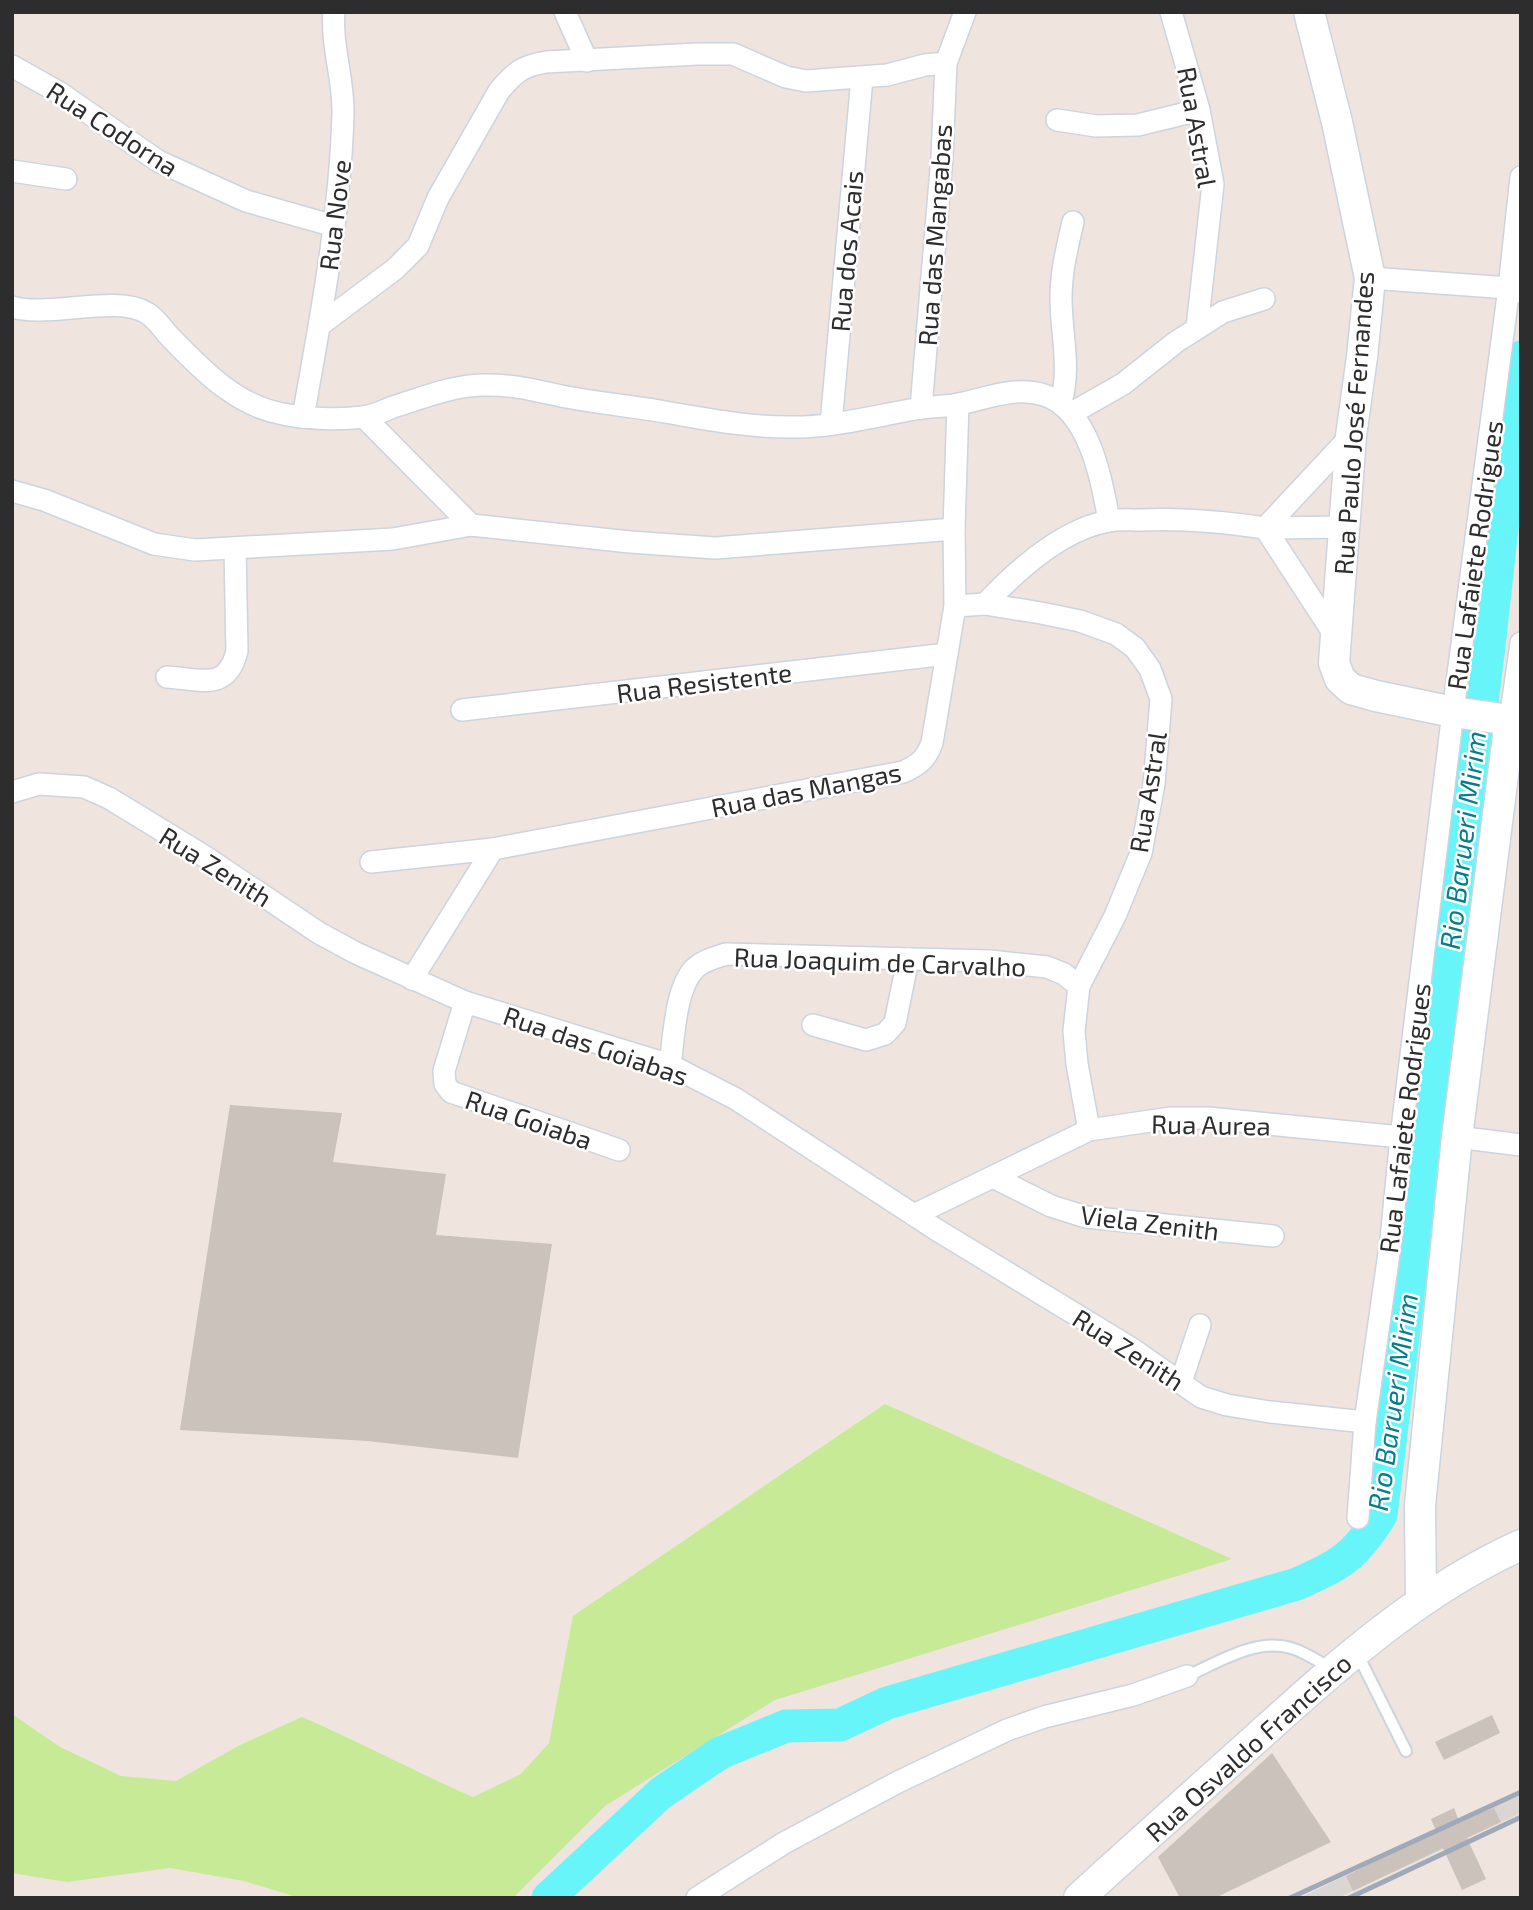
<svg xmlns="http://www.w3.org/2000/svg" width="1533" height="1910" font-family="'Exo 2',sans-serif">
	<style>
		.green { fill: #c6ea96 }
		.plaza { fill: #dbd6d2 }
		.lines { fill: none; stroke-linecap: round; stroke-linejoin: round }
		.river { stroke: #68f5fa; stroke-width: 33 }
		.building { fill: #cbc2bc }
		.lane-casing { stroke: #ccd4df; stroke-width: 14 }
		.street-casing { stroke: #ccd4df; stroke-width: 24 }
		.secondary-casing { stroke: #ccd4df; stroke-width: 33 }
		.lane { stroke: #fff; stroke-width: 10 }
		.street { stroke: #fff; stroke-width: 21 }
		.secondary { stroke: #fff; stroke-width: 30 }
		.rail { stroke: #a0a9b9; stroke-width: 5 }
		.labels { text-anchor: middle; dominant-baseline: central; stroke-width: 5; stroke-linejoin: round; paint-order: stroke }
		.street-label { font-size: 26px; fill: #2d2d2d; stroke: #fff }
		.water-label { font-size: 28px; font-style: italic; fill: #047e8e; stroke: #fff }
	</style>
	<rect width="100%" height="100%" fill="#efe4de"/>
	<path class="green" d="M885,1404l347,155 -457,141 -170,106 -92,92h-213l-56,-17 -74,-13 -103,14 -55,-9v-159l48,33 61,29 55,5 64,-36 62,-28c58,25 113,55 171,80l48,-23 28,-31 24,-127z"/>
	<polygon class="plaza" points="1521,1795 1521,1813 1338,1898 1300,1898 1453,1823"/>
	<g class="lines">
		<path class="river" d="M548,1898l113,-105 59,-40 66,-27 54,-1 47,-22 410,-119c44,-20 57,-26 84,-69l108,-869 32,-289"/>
	</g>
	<g class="building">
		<polygon points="230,1105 342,1113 333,1162 446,1174 436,1235 552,1244 518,1458 367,1441 180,1430"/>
		<polygon points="1492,1715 1500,1733 1444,1760 1435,1742"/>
		<polygon points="1272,1753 1331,1842 1215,1898 1180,1898 1158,1857"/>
		<polygon points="1454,1808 1459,1821 1494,1808 1501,1822 1467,1838 1486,1879 1462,1890 1443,1848 1353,1891 1346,1876 1436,1831 1431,1819"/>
	</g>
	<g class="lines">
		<defs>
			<g id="lane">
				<polyline points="1357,1653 1406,1751"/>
				<path d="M1187,1676c30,-13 70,-39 104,-28 14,4 27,13 39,20"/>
			</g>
			<g id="street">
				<polyline points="565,12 587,61"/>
				<polyline points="1171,12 1199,110 1213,184 1197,328"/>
				<polyline points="12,66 60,93 158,161 246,201 334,226"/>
				<polyline points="1057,120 1096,126 1138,125 1199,110"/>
				<polyline points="12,171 66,179"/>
				<polyline points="1370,278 1509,288 1521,292"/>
				<path d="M12,307c37,11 105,-13 135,6 10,6 17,18 25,26 31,32 65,67 111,75 23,5 57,6 80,3 10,-1 20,-6 30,-10 29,-9 58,-21 89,-22 28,-1 52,5 79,11 35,7 70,10 104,16 41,7 81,15 123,15 43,1 86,-11 128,-18 15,-3 29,-2 43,-5 28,-6 57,-18 85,-9 45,14 58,85 65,126"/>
				<path d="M320,325l75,-56 23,-23 20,-48 61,-107c16,-19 23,-25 47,-29l151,-8h36l53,23 20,4 81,-6 38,-10 21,-2"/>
				<path d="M1061,402c10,-35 0,-68 0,-104 0,-26 6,-50 12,-76"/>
				<polyline points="921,408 942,157 946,63 965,12"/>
				<polyline points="1072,413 1123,384 1176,342 1223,312 1264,299"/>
				<path d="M303,417c18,-100 37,-201 40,-303 1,-34 -12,-68 -9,-102"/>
				<polyline points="364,417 471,525"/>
				<polyline points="831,424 862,78"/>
				<polyline points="12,491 44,500 154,544 195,550 393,539 471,525 630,542 715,548 954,529"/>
				<polyline points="1344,527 1265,528 1351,436"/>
				<path d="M985,604c31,-33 77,-75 124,-83 10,-2 22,-1 32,-1 42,-2 83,2 124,8l71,109"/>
				<polyline points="955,606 985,604 1041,613 1080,621 1116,634 1135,648 1150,669 1161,699 1154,784 1141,853 1115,916 1079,986 1074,1031 1077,1064 1089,1130"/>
				<polyline points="1521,643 1510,720 1521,721"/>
				<path d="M167,677c34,2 60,15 70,-26l-2,-103"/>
				<polyline points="462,710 947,654"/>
				<polyline points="12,792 39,784 84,787 109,798 204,856 319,933 356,953 465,1002 670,1065 736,1099 937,1230 1134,1350 1201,1397 1227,1405 1270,1412 1365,1422"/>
				<path d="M371,862l122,-13 410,-77c16,-7 23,-13 29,-29l23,-137 -1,-77 4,-125"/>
				<polyline points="412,979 493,849"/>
				<polyline points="465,1002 444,1071 445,1084 451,1092 619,1150"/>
				<polyline points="813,1025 866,1040 885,1034 895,1023 908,959"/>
				<path d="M670,1065c4,-27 5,-77 25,-97 9,-8 19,-10 31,-14l264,7 57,6 17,7 15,12"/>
				<polyline points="1457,1137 1521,1145"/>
				<polyline points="993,1177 1051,1206 1086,1217 1273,1236"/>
				<polyline points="914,1215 1089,1130 1171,1118 1208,1118 1401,1137"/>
				<polyline points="1181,1382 1200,1325"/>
				<polyline points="1358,1518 1365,1422 1391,1239 1401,1137 1453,712 1509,288 1521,177"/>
				<polyline points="697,1898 784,1843 898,1782 1007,1730 1044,1717 1133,1695 1187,1676"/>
			</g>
			<g id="secondary">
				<polyline points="1309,12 1337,122 1370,278 1362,357 1351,436 1334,663 1340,679 1351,689 1376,696 1453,712 1510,720 1457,1137 1420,1505 1421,1601"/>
				<path d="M1079,1898c60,-55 121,-109 181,-163 81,-73 161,-145 261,-190"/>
			</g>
		</defs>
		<use href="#lane" class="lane-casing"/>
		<use href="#street" class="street-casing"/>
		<use href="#secondary" class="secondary-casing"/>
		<use href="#lane" class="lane"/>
		<use href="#street" class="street"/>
		<use href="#secondary" class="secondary"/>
		<g class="rail">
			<polyline points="1290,1898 1521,1792"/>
			<polyline points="1349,1898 1521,1817"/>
		</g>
	</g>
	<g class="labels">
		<g class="street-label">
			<text transform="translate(1198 127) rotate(80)">Rua Astral</text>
			<text transform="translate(113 128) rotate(33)">Rua Codorna</text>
			<text transform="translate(334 215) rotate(-83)">Rua Nove</text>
			<text transform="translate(934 235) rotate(-86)">Rua das Mangabas</text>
			<text transform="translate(846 251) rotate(-85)">Rua dos Acais</text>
			<text transform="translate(1353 423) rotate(-86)">Rua Paulo José Fernandes</text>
			<text transform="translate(1474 555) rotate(-82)">Rua Lafaiete Rodrigues</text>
			<text transform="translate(704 682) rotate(-7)">Rua Resistente</text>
			<text transform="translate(806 789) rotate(-11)">Rua das Mangas</text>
			<text transform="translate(1147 792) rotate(-81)">Rua Astral</text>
			<text transform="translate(216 866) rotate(32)">Rua Zenith</text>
			<text transform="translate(880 961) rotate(2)">Rua Joaquim de Carvalho</text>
			<text transform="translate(596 1045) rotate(19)">Rua das Goiabas</text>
			<text transform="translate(1404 1118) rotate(-83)">Rua Lafaiete Rodrigues</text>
			<text transform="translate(529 1119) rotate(19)">Rua Goiaba</text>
			<text transform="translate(1211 1124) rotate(1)">Rua Aurea</text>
			<text transform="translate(1150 1222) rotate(7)">Viela Zenith</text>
			<text transform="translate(1129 1349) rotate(33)">Rua Zenith</text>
			<text transform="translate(1248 1747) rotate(-42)">Rua Osvaldo Francisco</text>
		</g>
		<g class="water-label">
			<text transform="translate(1462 840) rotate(-83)">Rio Barueri Mirim</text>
			<text transform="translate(1392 1402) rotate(-82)">Rio Barueri Mirim</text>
		</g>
	</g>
	<rect width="1533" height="1910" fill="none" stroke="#2d2d2d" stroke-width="28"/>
</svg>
